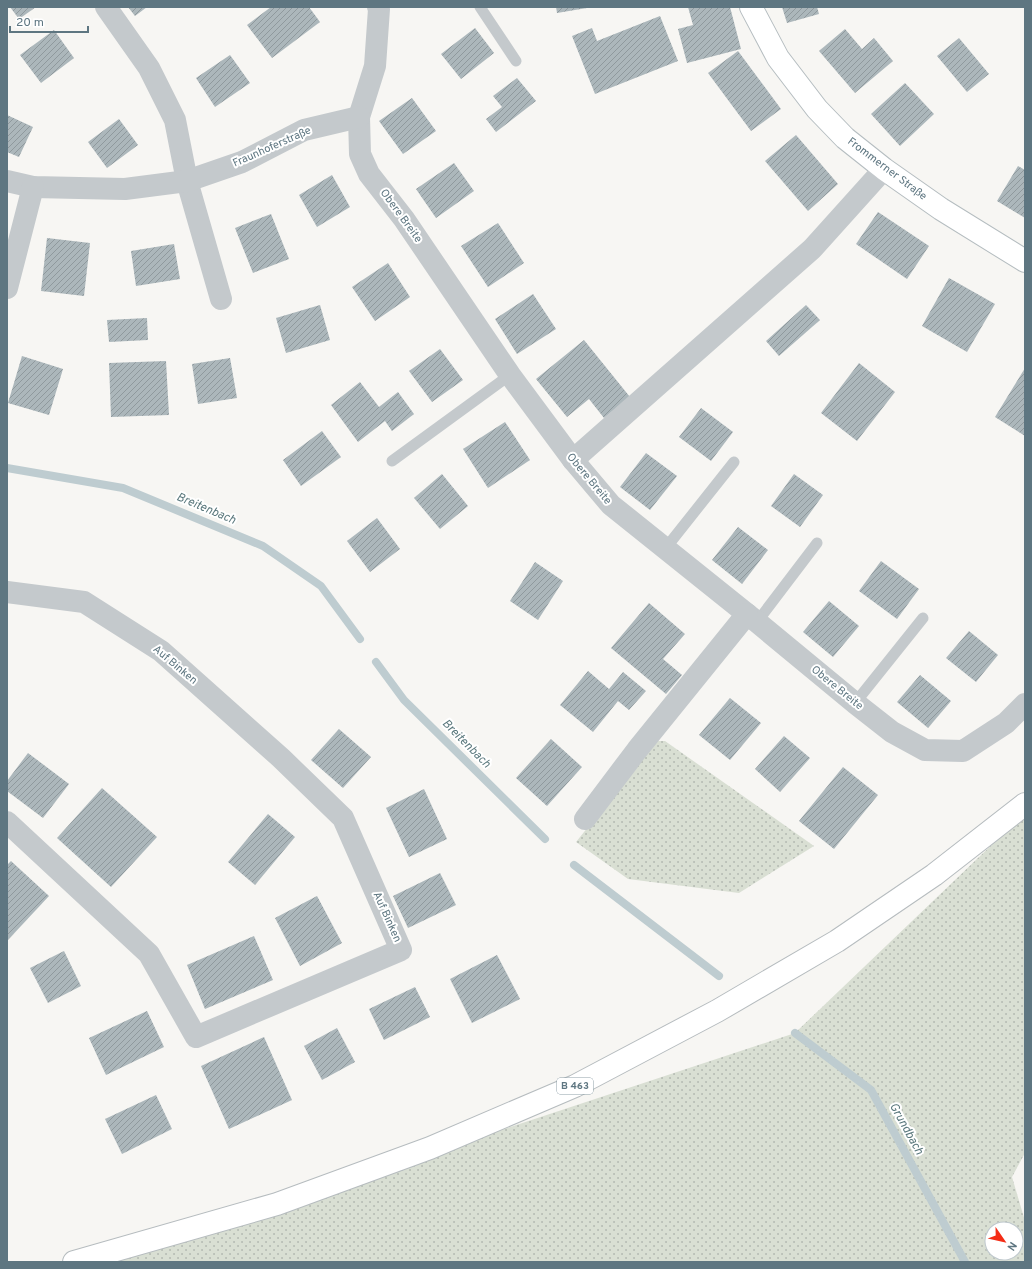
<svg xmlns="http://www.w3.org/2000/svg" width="1032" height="1269" font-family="Overpass,sans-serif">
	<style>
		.grass { fill: url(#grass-dots); fill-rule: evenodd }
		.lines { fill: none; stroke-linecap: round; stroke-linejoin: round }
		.stream { stroke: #beccd0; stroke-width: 8 }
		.building { fill: url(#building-hatch) }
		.secondary-casing { stroke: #b5bdc0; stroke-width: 24 }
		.primary-casing { stroke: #b6bcbf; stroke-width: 24 }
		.lane { stroke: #c4c9cc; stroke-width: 11 }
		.street { stroke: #c4c9cc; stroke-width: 22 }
		.secondary { stroke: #fff; stroke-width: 22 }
		.primary { stroke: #fff; stroke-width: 22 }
		.labels { text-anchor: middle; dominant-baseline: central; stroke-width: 4; stroke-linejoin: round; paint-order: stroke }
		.shield { fill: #fff; stroke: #8e9fa7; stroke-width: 1 }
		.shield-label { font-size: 10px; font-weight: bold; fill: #5e7681 }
		.street-label { font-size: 11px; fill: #5e7681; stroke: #fff }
		.water-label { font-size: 12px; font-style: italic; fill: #59777c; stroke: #fff }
	</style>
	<defs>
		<pattern id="grass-dots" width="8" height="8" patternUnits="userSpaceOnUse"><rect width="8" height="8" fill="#d9dfd3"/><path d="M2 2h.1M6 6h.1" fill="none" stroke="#b3b9b1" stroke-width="1.8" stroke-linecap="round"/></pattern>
		<pattern id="building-hatch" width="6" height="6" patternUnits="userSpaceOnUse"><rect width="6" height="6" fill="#acb7bb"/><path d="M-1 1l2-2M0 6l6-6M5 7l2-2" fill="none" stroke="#8f999d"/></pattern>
	</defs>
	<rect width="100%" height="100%" fill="#f7f6f3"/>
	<g class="grass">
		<polygon points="657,741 665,741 814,846 739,893 628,879 576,842"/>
		<path d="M1025,813v340l-13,24 13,44v41h-951l203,-58 518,-171zM992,1229h24v24h-24z"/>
	</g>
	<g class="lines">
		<g class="stream">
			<polyline points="7,468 123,488 263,546 321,586 360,639"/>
			<polyline points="376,662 404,700 545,839"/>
			<polyline points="574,865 719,976"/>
			<polyline points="795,1033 871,1090 965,1262"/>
		</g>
	</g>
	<g class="building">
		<polygon points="10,7 36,7 19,19"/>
		<polygon points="128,7 147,7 135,16"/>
		<polygon points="271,7 309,7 320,22 272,58 247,25"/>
		<polygon points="556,7 587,7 587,8 557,13"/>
		<polygon points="688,7 730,7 741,49 687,63 678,29 693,25"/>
		<polygon points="782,7 817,7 819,14 787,23"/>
		<polygon points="660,16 678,61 595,94 572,36 592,28 597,41"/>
		<polygon points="475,28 494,53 461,79 441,54"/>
		<polygon points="845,29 862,49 874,38 893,61 855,93 819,51"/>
		<polygon points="54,30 74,58 41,83 20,55"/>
		<polygon points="959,38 989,74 967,92 937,56"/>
		<polygon points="738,51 781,109 751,131 708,73"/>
		<polygon points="230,55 250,83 215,107 196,78"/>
		<polygon points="517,78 536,101 496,132 486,119 502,107 493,96"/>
		<polygon points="905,83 934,114 900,146 871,114"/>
		<polygon points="412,98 436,131 403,154 379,121"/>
		<polygon points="7,115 33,127 19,157 7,152"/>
		<polygon points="119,119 138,145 107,168 88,142"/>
		<polygon points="796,135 838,184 808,211 765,161"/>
		<polygon points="454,163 474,191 436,218 416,189"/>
		<polygon points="1018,166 1025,170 1025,218 997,201"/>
		<polygon points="332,175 350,207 317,227 299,195"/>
		<polygon points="878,212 929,246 907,279 856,244"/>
		<polygon points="271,214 289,259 253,273 235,228"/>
		<polygon points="498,223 524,263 488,287 461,246"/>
		<polygon points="47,238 90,243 84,296 41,291"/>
		<polygon points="174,244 180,279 136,286 131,251"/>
		<polygon points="388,263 410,297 375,321 352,287"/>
		<polygon points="949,278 995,304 967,352 922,326"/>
		<polygon points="533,294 556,329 517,354 495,319"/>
		<polygon points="320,305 330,340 286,353 276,318"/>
		<polygon points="806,305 820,320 779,356 766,341"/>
		<polygon points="147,318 148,340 109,342 107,320"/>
		<polygon points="584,340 630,397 604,418 589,399 567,417 536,379"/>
		<polygon points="440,349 463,380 432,402 409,371"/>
		<polygon points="22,356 63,369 49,415 8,403"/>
		<polygon points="230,358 237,398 198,404 192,364"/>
		<polygon points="166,361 169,415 111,417 109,363"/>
		<polygon points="859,363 895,392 857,441 821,413"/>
		<polygon points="1025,368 1025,436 995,417"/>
		<polygon points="360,382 379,407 398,392 414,414 392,431 385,421 358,442 331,405"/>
		<polygon points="701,408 733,432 711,461 679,437"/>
		<polygon points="505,422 530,460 488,488 463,449"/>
		<polygon points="322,431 341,457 301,486 283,460"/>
		<polygon points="646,453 677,476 650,510 620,487"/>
		<polygon points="442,474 468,506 440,529 414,498"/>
		<polygon points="794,474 823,495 800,527 771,506"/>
		<polygon points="377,518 400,549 370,572 347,541"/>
		<polygon points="738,527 768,550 742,584 712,560"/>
		<polygon points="881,561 919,589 897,619 859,591"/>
		<polygon points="535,562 563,581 538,620 510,601"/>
		<polygon points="829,601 859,626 833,657 803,632"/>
		<polygon points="649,603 685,634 663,659 682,675 666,694 611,648"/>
		<polygon points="969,631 998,655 976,682 946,658"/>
		<polygon points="588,671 609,689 623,672 646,691 629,710 618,701 593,732 560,705"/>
		<polygon points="920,675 951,701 928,728 897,702"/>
		<polygon points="730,698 761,723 730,760 699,735"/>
		<polygon points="339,729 371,757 343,788 311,760"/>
		<polygon points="784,736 810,758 780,792 755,769"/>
		<polygon points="551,739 582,767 547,806 516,778"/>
		<polygon points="28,753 69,784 43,818 7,791 7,781"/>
		<polygon points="843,767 878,795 834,849 799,821"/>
		<polygon points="102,788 157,837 111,887 57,838"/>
		<polygon points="424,789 447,839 409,857 386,808"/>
		<polygon points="268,814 295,837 255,885 228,862"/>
		<polygon points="11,861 49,896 7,941 7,865"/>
		<polygon points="440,873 456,905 408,928 393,896"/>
		<polygon points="317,896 342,943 300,966 275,918"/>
		<polygon points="254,936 273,980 205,1009 187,965"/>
		<polygon points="64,951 81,986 48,1003 30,968"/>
		<polygon points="497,955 520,999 472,1023 450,979"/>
		<polygon points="415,987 430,1017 384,1040 369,1009"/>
		<polygon points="147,1011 164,1047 106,1075 89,1038"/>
		<polygon points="337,1028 355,1062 322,1080 304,1046"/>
		<polygon points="264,1037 292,1100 229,1129 201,1066"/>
		<polygon points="156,1095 172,1129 122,1154 105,1119"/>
	</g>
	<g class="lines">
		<defs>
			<polyline id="secondary" points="751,7 778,58 817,109 845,138 884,169 941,209 1025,261"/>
			<polyline id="primary" points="74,1262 277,1204 430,1148 575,1086 717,1011 837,941 934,875 1025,804"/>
		</defs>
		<use href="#secondary" class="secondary-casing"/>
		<use href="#primary" class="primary-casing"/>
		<g class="lane">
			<polyline points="480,7 516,61"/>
			<polyline points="392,461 510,375"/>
			<polyline points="665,549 734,462"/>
			<polyline points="757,622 817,543"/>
			<polyline points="855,703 923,618"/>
		</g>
		<g class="street">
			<polyline points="106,7 149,68 175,120 187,181 221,299"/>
			<polyline points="378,7 379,9 375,66 359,117 360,154 369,174 404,219 510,375 573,460 611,505 757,622 855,703 892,732 925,750 963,751 1006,723 1025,704"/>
			<polyline points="7,181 33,187 125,189 187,181 242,162 304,130 359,117"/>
			<polyline points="7,288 33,187"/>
			<polyline points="573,460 812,249 884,169"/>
			<polyline points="7,592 84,602 161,651 281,758 343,818 401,950 196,1037 149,954 7,822"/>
			<polyline points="585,819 637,750 747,614"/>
		</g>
		<use href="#secondary" class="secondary"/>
		<use href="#primary" class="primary"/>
	</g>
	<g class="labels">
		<rect class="shield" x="557" y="1078" width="36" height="16" rx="3"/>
		<g class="shield-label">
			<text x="575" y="1086">B 463</text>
		</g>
		<g class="street-label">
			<text transform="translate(272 147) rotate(-24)">Fraunhoferstraße</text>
			<text transform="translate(887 169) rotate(37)">Frommerner Straße</text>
			<text transform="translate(401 216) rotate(54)">Obere Breite</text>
			<text transform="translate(589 479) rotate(50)">Obere Breite</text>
			<text transform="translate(175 665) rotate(40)">Auf Binken</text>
			<text transform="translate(837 688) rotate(39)">Obere Breite</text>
			<text transform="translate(387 917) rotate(66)">Auf Binken</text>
		</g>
		<g class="water-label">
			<text transform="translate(206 509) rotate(23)">Breitenbach</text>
			<text transform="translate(466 744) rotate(45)">Breitenbach</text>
			<text transform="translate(906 1129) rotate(61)">Grundbach</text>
		</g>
	</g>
	<rect width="1032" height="1269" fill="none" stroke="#5e7681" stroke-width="16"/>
	<g transform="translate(1004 1241) rotate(124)"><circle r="19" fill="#ffffff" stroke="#bfc8cd"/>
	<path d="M0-3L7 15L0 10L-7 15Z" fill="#f42d16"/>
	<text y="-6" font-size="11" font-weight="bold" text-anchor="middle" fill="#5e7681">N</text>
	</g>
	<path d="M10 26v6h78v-6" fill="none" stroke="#5e7681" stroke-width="2"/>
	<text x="16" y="26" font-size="12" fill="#5e7681" stroke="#ffffff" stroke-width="3" paint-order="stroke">20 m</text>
</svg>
